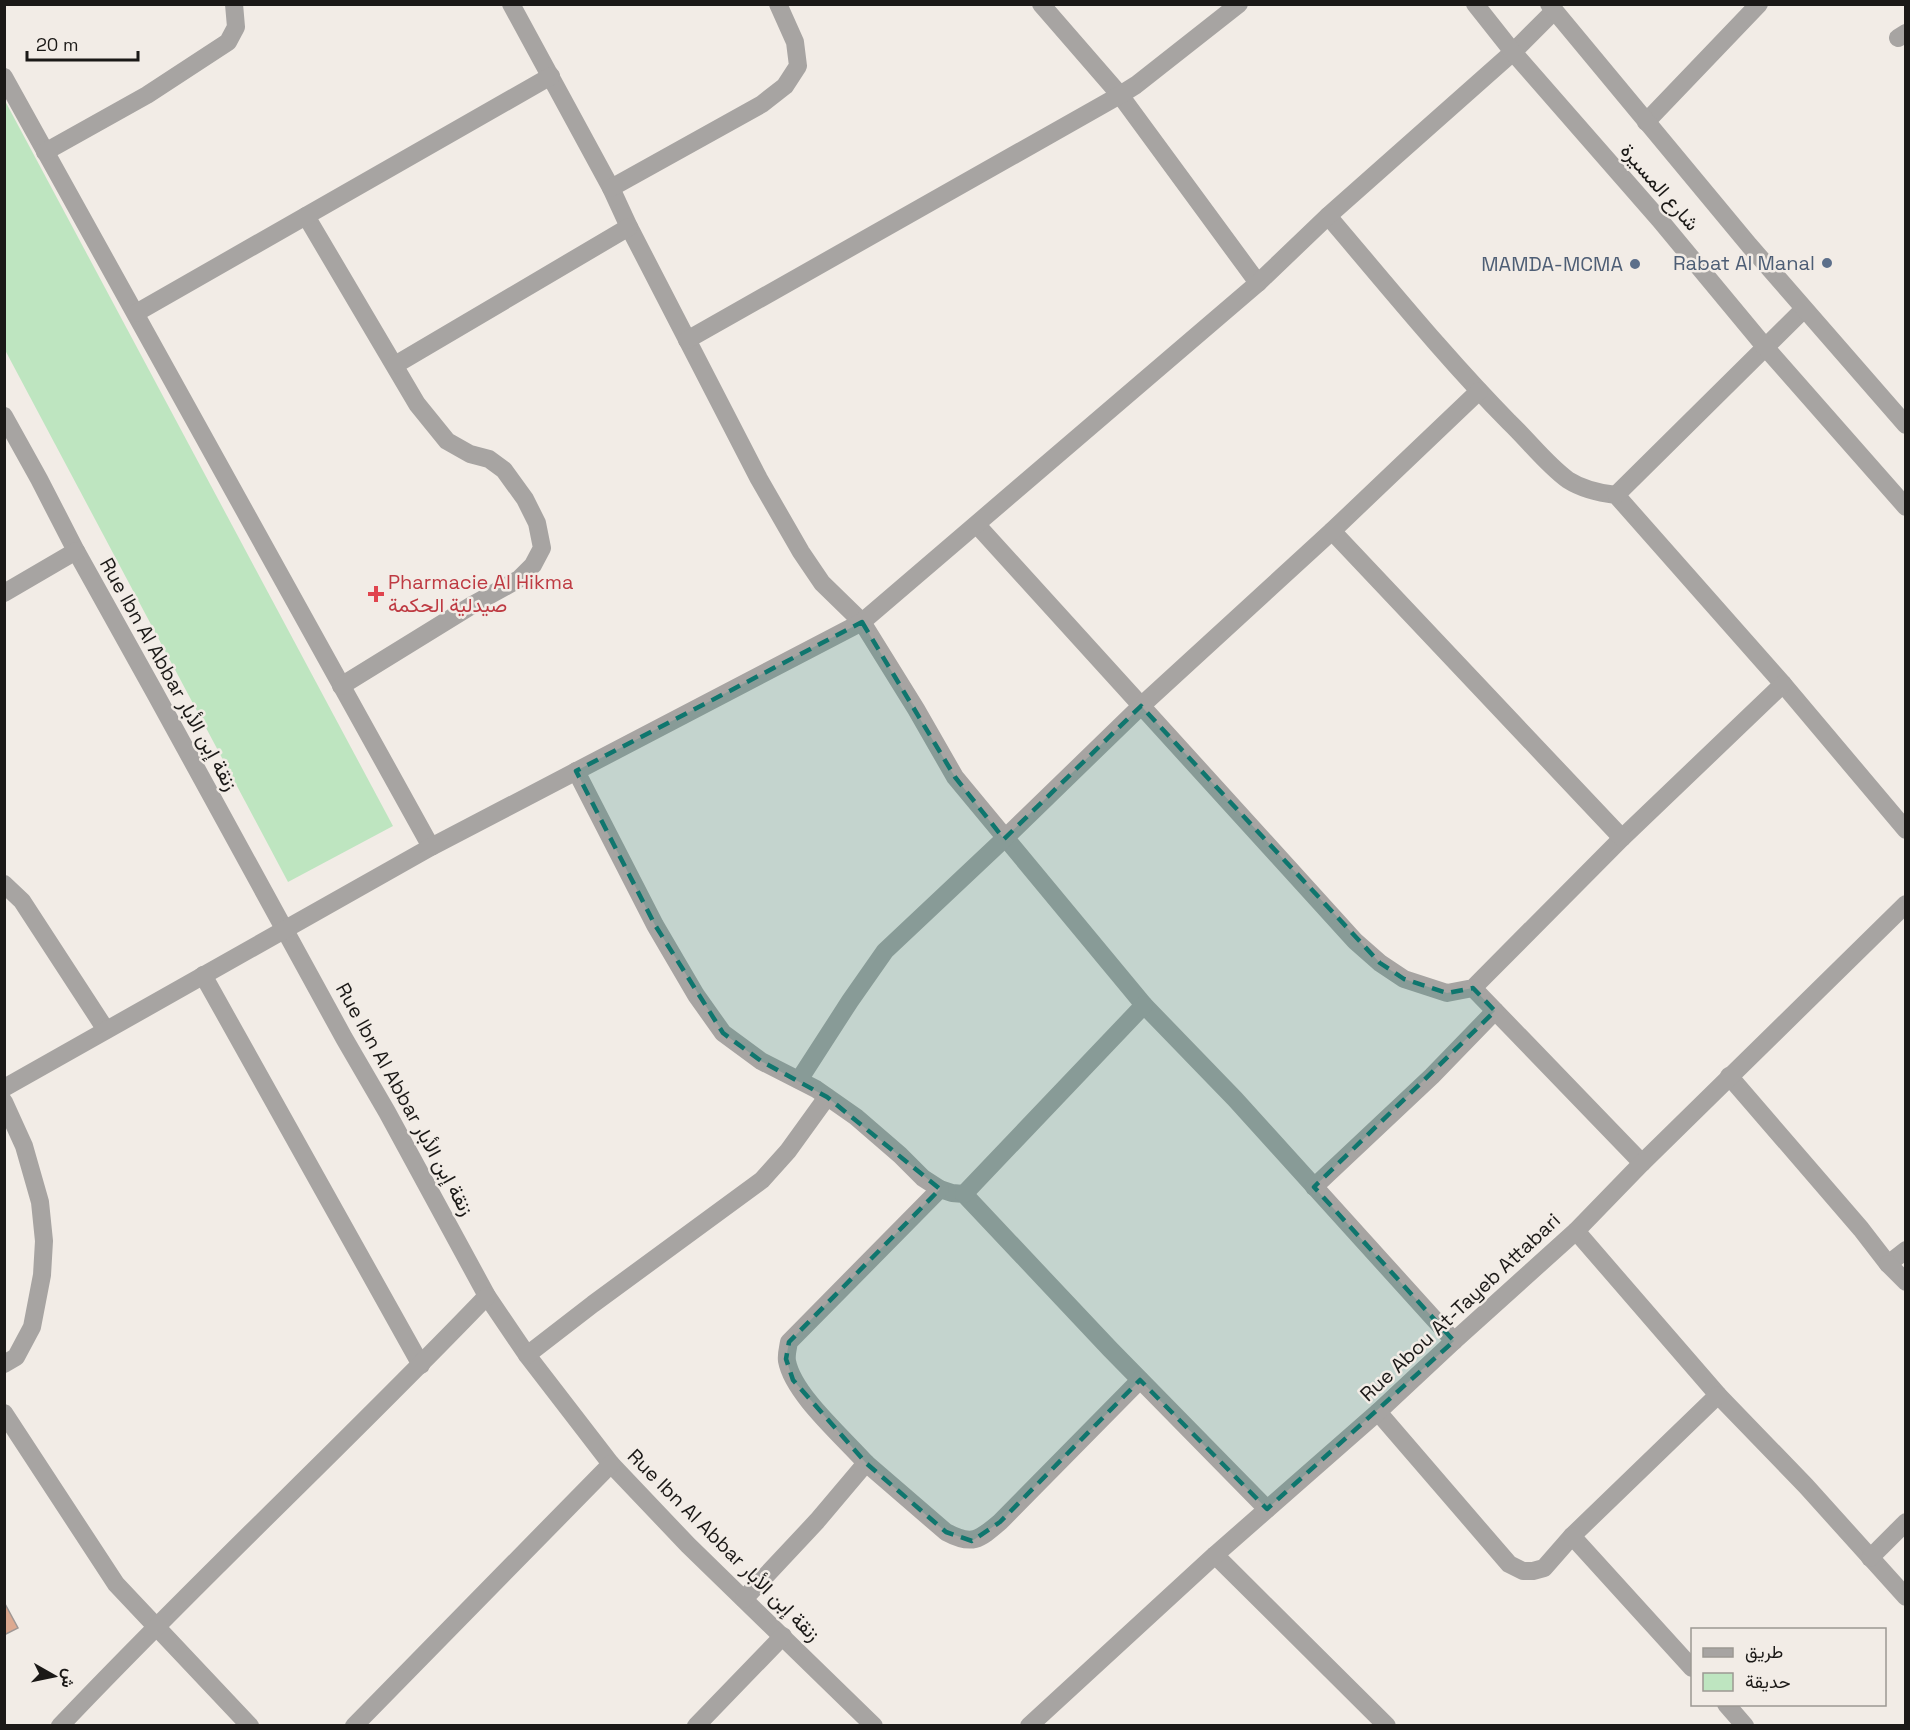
<svg xmlns="http://www.w3.org/2000/svg" width="1910" height="1730" font-family="'Space Grotesk',Vazirmatn,sans-serif">
	<style>
		.green { fill: #bee5c0 }
		.building { fill: #dda990; stroke: #a09895; stroke-width: 1.5 }
		.lines { fill: none; stroke-linecap: round; stroke-linejoin: round }
		.service { stroke: #a7a4a2; stroke-width: 18 }
		.pedestrian { stroke: #a7a4a2; stroke-width: 18 }
		.minor { stroke: #a7a4a2; stroke-width: 18 }
		.tertiary { stroke: #a7a4a2; stroke-width: 18 }
		.marked { fill: #0f766e; fill-opacity: 0.2; stroke: #0f766e; stroke-width: 4.5; stroke-dasharray: 12 8; stroke-linejoin: round }
		.service-dot { fill: #5c6f8a; stroke: #f2ece6; stroke-width: 2 }
		.health-dot { fill: #e0444e; stroke: #f2ece6; stroke-width: 2 }
		.labels { text-anchor: middle; dominant-baseline: central; stroke-width: 5; stroke-linejoin: round; paint-order: stroke }
		.street-label { font-size: 20px; fill: #1b1917; stroke: #f2ece6 }
		.service-label { font-size: 20px; fill: #4e5e75; stroke: #f2ece6; text-anchor: end }
		.health-label { font-size: 20px; fill: #be3a42; stroke: #f2ece6; text-anchor: start }
	</style>
	<rect width="100%" height="100%" fill="#f2ece6"/>
	<polygon class="green" points="4,99 393,826 288,882 5,350"/>
	<polygon class="building" points="4,1602 18,1628 4,1635"/>
	<g class="lines">
		<polyline class="service" points="203,975 421,1365"/>
		<g class="pedestrian">
			<polyline points="1898,38 1906,33"/>
			<polyline points="1646,122 1759,4"/>
		</g>
		<g class="minor">
			<polyline points="511,4 611,188 629,227 759,479 801,552 822,583 862,622 916,709 955,777 1144,1005 1235,1099 1454,1341"/>
			<polyline points="1041,4 1120,95 1258,283"/>
			<polyline points="4,77 431,847"/>
			<polyline points="45,152 147,95 228,42 236,27 234,4"/>
			<polyline points="611,188 762,104 785,86 798,66 795,42 778,4"/>
			<polyline points="306,216 417,404 447,441 470,454 489,459 504,470 525,499 537,523 542,548 533,565 519,579 474,604 341,686"/>
			<path d="M1328,216c59,69 117,141 181,206 19,18 38,43 59,58 14,9 31,13 48,15l167,189 123,146"/>
			<polyline points="136,313 551,76"/>
			<polyline points="687,340 1120,95 1136,85 1239,4"/>
			<polyline points="395,365 629,227"/>
			<polyline points="4,416 39,479 76,551 155,693 344,1038 387,1112 487,1296 527,1355 611,1464 688,1545 874,1726"/>
			<polyline points="1616,495 1804,309"/>
			<polyline points="977,525 1355,941 1380,963 1404,979 1447,993 1473,988 1622,838 1783,684"/>
			<polyline points="1332,531 1622,838"/>
			<polyline points="4,593 76,551"/>
			<polyline points="576,771 655,925 696,995 723,1033 761,1061 816,1089 856,1117 900,1155 923,1178 940,1189 952,1193 964,1194 1110,1349 1267,1509"/>
			<polyline points="4,884 22,901 106,1030"/>
			<polyline points="1473,988 1642,1163"/>
			<polyline points="1729,1076 1861,1229 1888,1264 1906,1250"/>
			<polyline points="799,1080 850,1001 885,951 1004,839 1141,706 1332,531 1479,391"/>
			<polyline points="4,1088 431,847 862,622 1258,283 1328,216 1513,52 1554,11"/>
			<polyline points="4,1102 24,1146 40,1202 44,1241 42,1275 32,1327 16,1357 4,1364"/>
			<polyline points="1314,1187 1432,1076 1495,1011"/>
			<polyline points="964,1194 1144,1005"/>
			<polyline points="1576,1231 1718,1395 1806,1486 1906,1597"/>
			<polyline points="1888,1264 1906,1282"/>
			<polyline points="527,1355 593,1304 762,1180 788,1151 827,1097"/>
			<polyline points="1378,1412 1509,1564 1523,1571 1533,1571 1544,1568 1572,1536 1718,1395"/>
			<polyline points="4,1413 116,1584 250,1726"/>
			<path d="M866,1463l80,69c26,14 33,8 54,-10l140,-142"/>
			<polyline points="1572,1536 1692,1668"/>
			<polyline points="1215,1555 1387,1726"/>
			<polyline points="1870,1558 1906,1522"/>
			<path d="M744,1599l73,-78 49,-58c-23,-26 -73,-69 -79,-102 -1,-6 1,-13 2,-19l151,-153"/>
			<polyline points="1726,1704 1745,1726"/>
			<path d="M60,1726c139,-147 287,-284 427,-430"/>
			<polyline points="354,1726 611,1464"/>
			<polyline points="696,1726 783,1636"/>
			<polyline points="1029,1726 1215,1555 1378,1412 1454,1341 1576,1231 1642,1163 1906,904"/>
		</g>
		<g class="tertiary">
			<polyline points="1475,4 1513,52 1659,219 1766,348 1906,507"/>
			<polyline points="1549,4 1749,245 1906,425"/>
		</g>
	</g>
	<path class="marked" d="M862,622l93,155 49,62 137,-133 239,257 24,16 43,14 26,-5 22,23 -181,176 140,154 -187,168 -127,-129 -140,142 -28,19 -26,-9 -80,-69 -73,-83 -7,-21 3,-17 151,-153 -113,-92 -66,-36 -38,-28 -68,-108 -79,-154z"/>
	<g class="service-dot">
		<circle cx="1827" cy="263" r="6"/>
		<circle cx="1635" cy="264" r="6"/>
	</g>
	<path class="health-dot" d="M373 585h6v6h6v6h-6v6h-6v-6h-6v-6h6z"/>
	<g class="labels">
		<g class="street-label">
			<text transform="translate(1660 187) rotate(49)">شارع المسيرة</text>
			<text transform="translate(169 674) rotate(61)">Rue Ibn Al Abbar زنقة إبن الأبار</text>
			<text transform="translate(405 1099) rotate(61)">Rue Ibn Al Abbar زنقة إبن الأبار</text>
			<text transform="translate(1460 1307) rotate(-43)">Rue Abou At-Tayeb Attabari</text>
			<text transform="translate(724 1545) rotate(45)">Rue Ibn Al Abbar زنقة إبن الأبار</text>
		</g>
		<g class="service-label">
			<text x="1815" y="263">Rabat Al Manal</text>
			<text x="1623" y="264">MAMDA-MCMA</text>
		</g>
		<g class="health-label">
			<text x="388" y="582">Pharmacie Al Hikma<tspan x="388" dy="23">صيدلية الحكمة</tspan></text>
		</g>
	</g>
	<rect width="1910" height="1730" fill="none" stroke="#1b1917" stroke-width="12"/>
	<rect x="1691" y="1628" width="195" height="78" fill="#f2ece6" stroke="#9c9893" stroke-width="1.5"/>
	<rect x="1703" y="1648" width="30" height="9" fill="#a7a4a2" stroke="#9c9893" stroke-width="1.5"/>
	<text x="1745" y="1658" font-size="18" fill="#1b1917">طريق</text>
	<rect x="1703" y="1673" width="30" height="18" fill="#bee5c0" stroke="#9c9893" stroke-width="1.5"/>
	<text x="1745" y="1688" font-size="18" fill="#1b1917">حديقة</text>
	<g transform="translate(54 1676) rotate(99)" stroke="#f2ece6" stroke-width="4.5" paint-order="stroke">
	<path d="M0-4.5L10 22L0 15L-10 22Z" fill="#1b1917"/>
	<text y="-9" font-size="16" font-weight="bold" text-anchor="middle" fill="#1b1917">ش</text>
	</g>
	<path d="M27 51v9h111v-9" fill="none" stroke="#1b1917" stroke-width="3"/>
	<text x="36" y="51" font-size="18" fill="#1b1917" stroke="#f2ece6" stroke-width="4.5" paint-order="stroke">20 m</text>
</svg>
